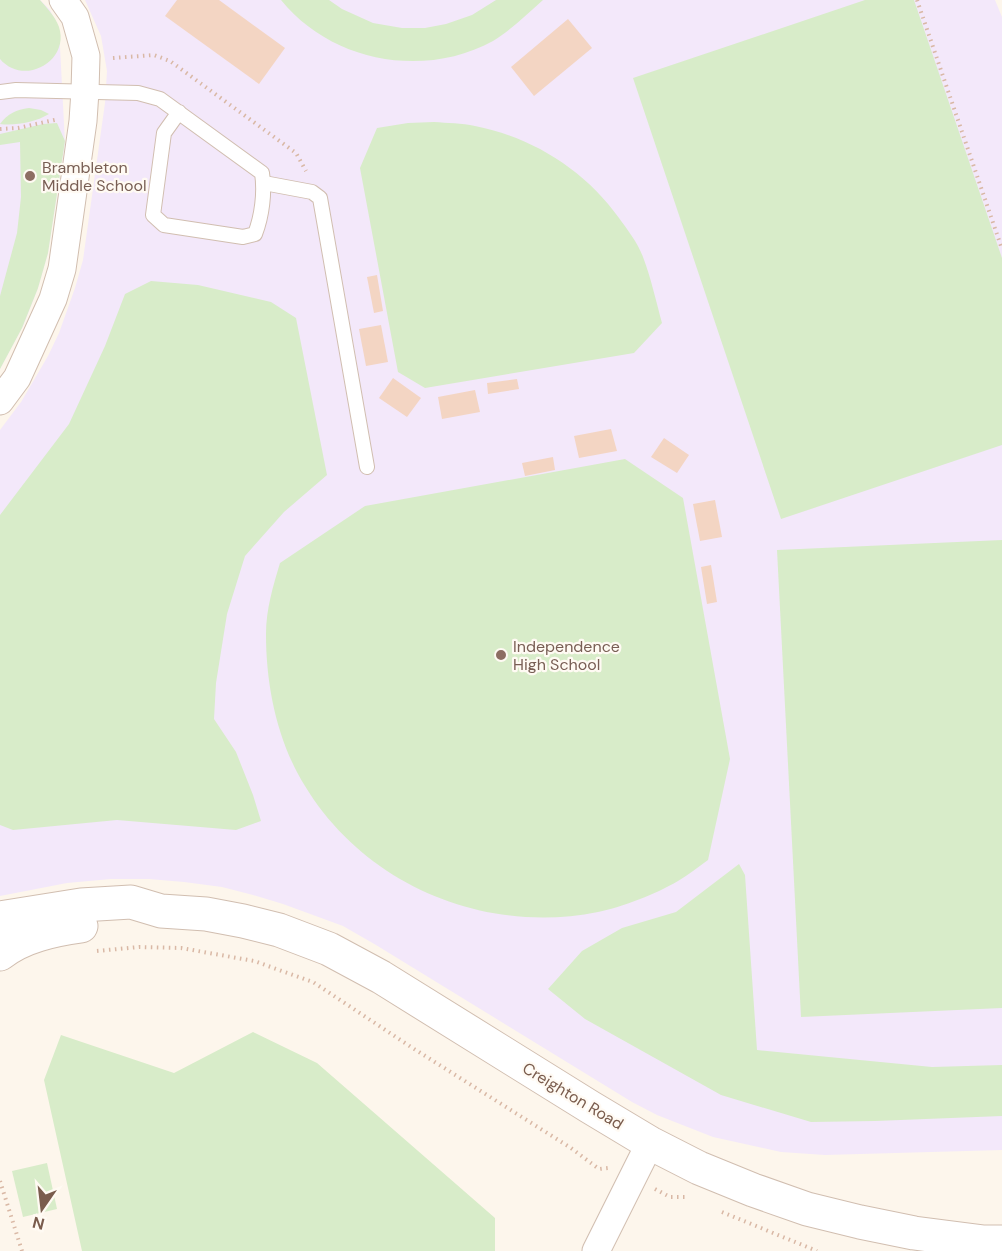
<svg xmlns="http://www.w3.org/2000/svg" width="1002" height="1251" font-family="'DM Sans',sans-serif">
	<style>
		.education { fill: #f3e8fa }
		.green { fill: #d8ecc9 }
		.building { fill: #f3d5c3 }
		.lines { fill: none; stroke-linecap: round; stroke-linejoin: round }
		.service-casing { stroke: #d1beb0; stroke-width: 16 }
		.minor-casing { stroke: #d1beb0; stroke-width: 29 }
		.tertiary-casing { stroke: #d1beb0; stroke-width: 35 }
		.path { stroke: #d9b8a5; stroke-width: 4; stroke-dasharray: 1.5 4.5; stroke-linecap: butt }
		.service { stroke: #fff; stroke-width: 14 }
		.minor { stroke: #fff; stroke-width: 27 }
		.tertiary { stroke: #fff; stroke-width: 33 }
		.education-dot { fill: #8d6e63; stroke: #fffaf3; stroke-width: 2 }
		.labels { text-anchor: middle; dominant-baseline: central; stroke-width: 4.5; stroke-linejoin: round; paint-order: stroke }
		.education-label { font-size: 16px; fill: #785e54; stroke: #fffaf3; text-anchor: start }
		.street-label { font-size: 16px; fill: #7a5c4d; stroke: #fffaf3 }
	</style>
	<rect width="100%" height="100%" fill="#fdf6ec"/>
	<g class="education">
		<polygon points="0,0 40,0 50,10 59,28 65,143 48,253 38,288 23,326 0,369"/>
		<polygon points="85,0 995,0 1002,17 1002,1150 825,1155 781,1152 713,1137 657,1115 632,1102 376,945 343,926 283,904 253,895 222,887 184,882 149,879 111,879 67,883 0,896 0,430 21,402 48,356 59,333 75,288 83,260 105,103 107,71 101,36"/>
	</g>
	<g class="green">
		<path d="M0,0h40c7,8 15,16 19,27 11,34 -35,60 -59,32z"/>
		<path d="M281,0h48l13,9 31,14 29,5h23l21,-4 26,-9 24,-15h47c-16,14 -32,30 -50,41 -69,38 -162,21 -212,-41z"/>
		<polygon points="865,0 914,0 1002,258 1002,445 781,519 633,78"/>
		<path d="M29,108l12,2 8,4c-13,8 -34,12 -49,10 8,-11 16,-14 29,-16z"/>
		<path d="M434,122c13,1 28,1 41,4 57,11 110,44 144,92 8,11 19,25 24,39 8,21 13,44 19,66l-28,30 -209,35 -27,-16 -38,-204 17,-40 31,-5z"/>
		<polygon points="57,123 65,141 48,253 38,288 22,328 0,369 0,296 17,233 21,197 20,142 0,145 0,134 43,124"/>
		<polygon points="151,281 198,285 271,302 296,318 327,475 284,512 245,556 227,614 216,683 214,719 236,752 253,795 261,821 236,830 117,820 13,830 0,825 0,515 69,424 105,346 125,294"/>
		<path d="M625,459l58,39 47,261 -22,101c-10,7 -20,15 -30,21 -22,13 -56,26 -80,31 -113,23 -233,-27 -293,-126 -28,-45 -39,-100 -39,-152 0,-24 7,-48 14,-71l85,-57z"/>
		<polygon points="1002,540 1002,1008 801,1017 777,550"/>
		<polygon points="739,864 745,875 757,1050 932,1067 1002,1065 1002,1116 875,1121 811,1122 721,1095 585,1019 548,989 582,951 622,928 676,912"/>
		<polygon points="253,1032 317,1063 495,1218 495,1251 82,1251 44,1080 61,1035 174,1073"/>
		<polygon points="47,1163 57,1209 23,1217 12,1171"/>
	</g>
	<g class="building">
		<polygon points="177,0 219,0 285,48 259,84 165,16"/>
		<polygon points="568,19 592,48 534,96 511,67"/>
		<polygon points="377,275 383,311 374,313 367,277"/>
		<polygon points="381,325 388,362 366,366 359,329"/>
		<polygon points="393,378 421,398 407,417 379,398"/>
		<polygon points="517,379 519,389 488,394 487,383"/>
		<polygon points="475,390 480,412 442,419 438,397"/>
		<polygon points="611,429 617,451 579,458 574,436"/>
		<polygon points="664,438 689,455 677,473 651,457"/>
		<polygon points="553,457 555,470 525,476 522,463"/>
		<polygon points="715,500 722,537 700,541 693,504"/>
		<polygon points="711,565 717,602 707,604 701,567"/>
	</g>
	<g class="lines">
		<defs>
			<g id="service">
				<path d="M0,92l16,-2 122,3 22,6 102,74c3,19 0,43 -7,61l-12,3 -79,-12 -11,-10 11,-82 15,-21"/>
				<polyline points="264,183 312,192 320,198 367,467"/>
			</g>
			<g id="minor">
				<polyline points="0,401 17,378 53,299 62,269 83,121 85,91 86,56 75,17 63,0"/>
				<polyline points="596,1251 650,1143"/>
			</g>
			<g id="tertiary">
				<polyline points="0,918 81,905 131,902 161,911 206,914 243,921 279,930 329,949 381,977 590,1107 650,1143 699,1168 753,1190 807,1209 860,1222 914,1233 984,1242 1002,1242"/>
				<path d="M0,954c23,-18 53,-24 81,-28"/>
			</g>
		</defs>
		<use href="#service" class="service-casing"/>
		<use href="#minor" class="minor-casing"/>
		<use href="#tertiary" class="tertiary-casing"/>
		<g class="path">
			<polyline points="917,0 1002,249"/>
			<polyline points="113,58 154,55 170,61 296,153 306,171"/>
			<polyline points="0,129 18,128 59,119"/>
			<polyline points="97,951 139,947 181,948 254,961 313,982 411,1047 571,1148 599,1169 608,1168"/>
			<polyline points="0,1181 22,1251"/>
			<polyline points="655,1189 670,1197 688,1197"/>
			<polyline points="722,1212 817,1251"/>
		</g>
		<use href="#service" class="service"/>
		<use href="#minor" class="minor"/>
		<use href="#tertiary" class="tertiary"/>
	</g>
	<g class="education-dot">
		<circle cx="30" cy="176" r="6"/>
		<circle cx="501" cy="655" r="6"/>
	</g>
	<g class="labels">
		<g class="education-label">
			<text x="42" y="167">Brambleton<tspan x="42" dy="18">Middle School</tspan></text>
			<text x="513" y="646">Independence<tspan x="513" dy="18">High School</tspan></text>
		</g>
		<g class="street-label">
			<text transform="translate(573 1096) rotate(31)">Creighton Road</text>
		</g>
	</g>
	<g transform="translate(42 1209) rotate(194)" stroke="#fffaf3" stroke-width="4.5" paint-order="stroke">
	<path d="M0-4.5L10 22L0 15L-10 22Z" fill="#7a5c4d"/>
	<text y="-9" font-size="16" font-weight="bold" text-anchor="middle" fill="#7a5c4d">N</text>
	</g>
</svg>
